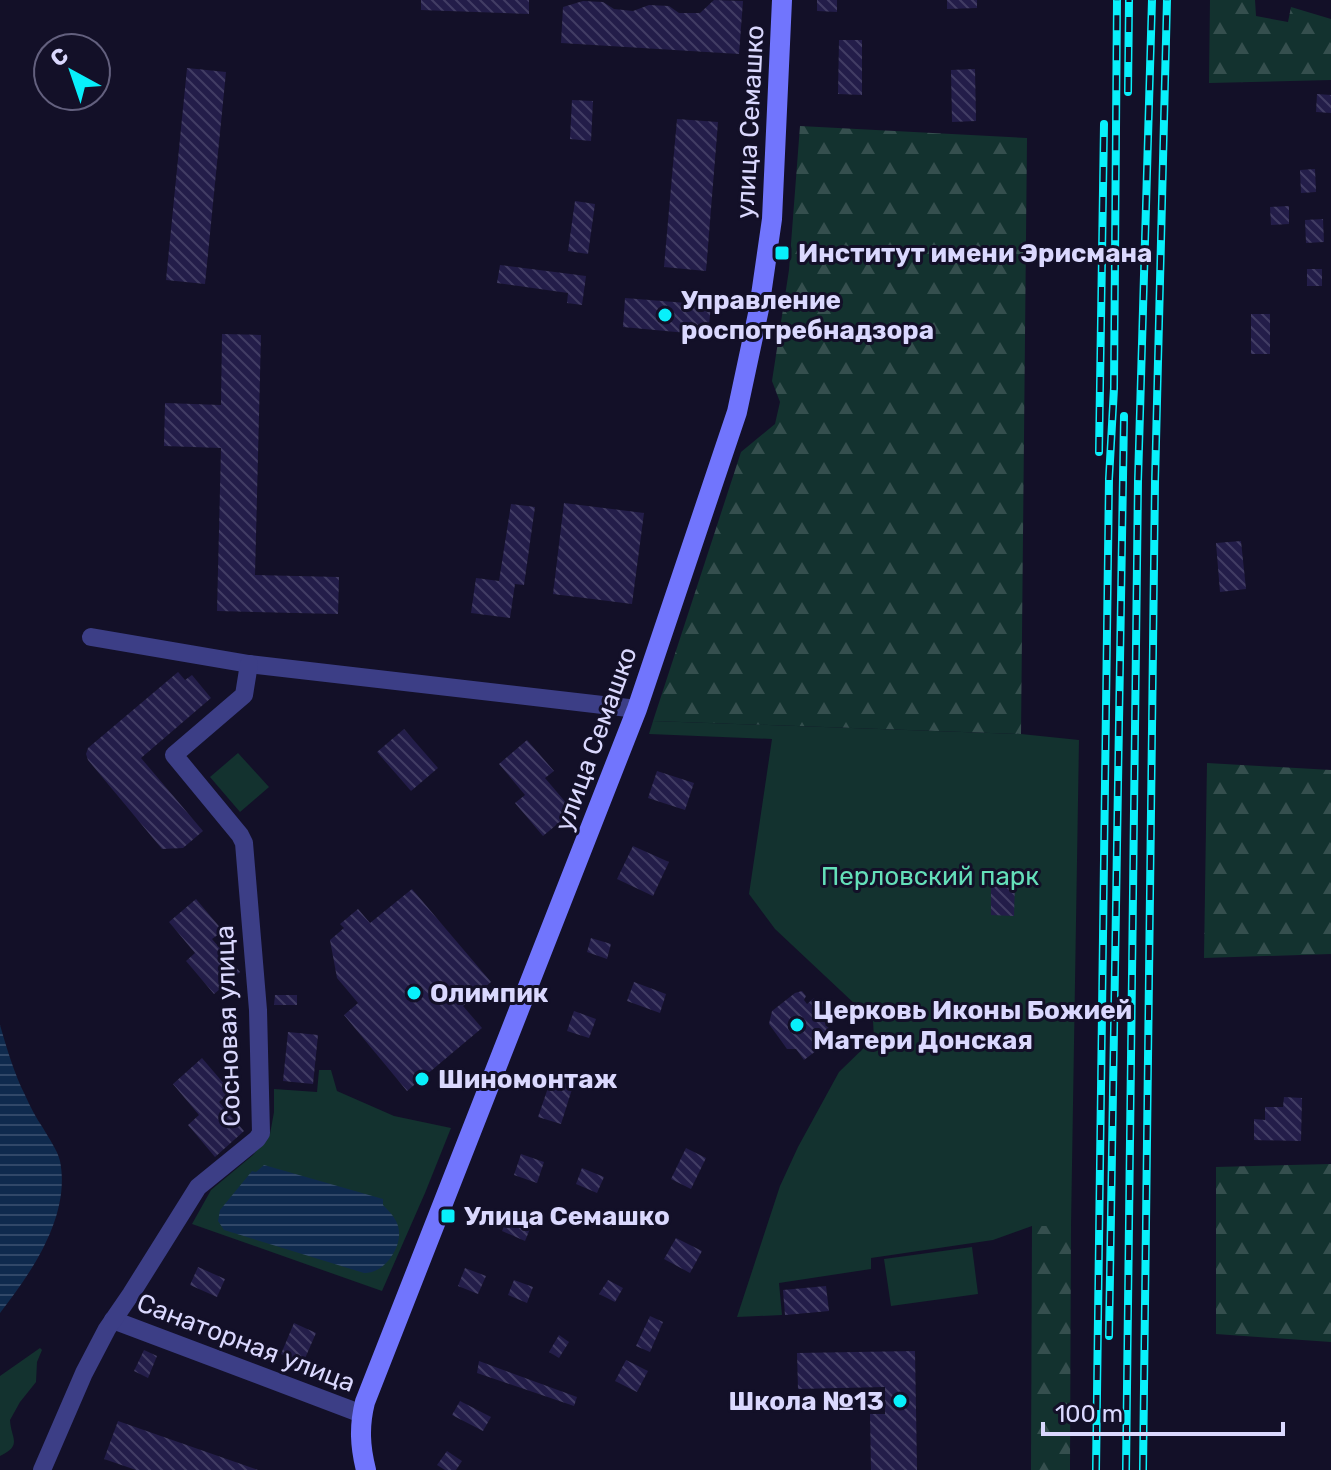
<svg xmlns="http://www.w3.org/2000/svg" width="1331" height="1470" font-family="Rubik,sans-serif">
	<style>
		.forest { fill: url(#forest-firs) }
		.green { fill: #13322f }
		.water { fill: url(#water-rules) }
		.building { fill: url(#building-back-hatch) }
		.lines { fill: none; stroke-linecap: round; stroke-linejoin: round }
		.minor { stroke: #3c3e86; stroke-width: 18 }
		.secondary { stroke: #7175fd; stroke-width: 20 }
		.rail-casing { stroke: #08f0fb; stroke-width: 8 }
		.rail { stroke: #131028; stroke-width: 5; stroke-dasharray: 15; stroke-linecap: butt }
		.poi-dot { fill: #08f0fb; stroke: #131028; stroke-width: 3 }
		.labels { text-anchor: middle; dominant-baseline: central; stroke-width: 6; stroke-linejoin: round; paint-order: stroke }
		.street-label { font-size: 26px; fill: #dad8fe; stroke: #131028 }
		.poi-label { font-size: 26px; font-weight: bold; fill: #dad8fe; stroke: #131028; text-anchor: start }
		.park-label { font-size: 26px; fill: #64dfb9; stroke: #131028 }
	</style>
	<defs>
		<pattern id="forest-firs" width="22" height="20" patternUnits="userSpaceOnUse" patternTransform="scale(2)"><rect width="22" height="20" fill="#13322f"/><path d="M5 1l3.5 6h-7zM16 11l3.5 6h-7z" fill="#354f4e"/></pattern>
		<pattern id="water-rules" width="6" height="5" patternUnits="userSpaceOnUse" patternTransform="scale(2)"><rect width="6" height="5" fill="#0f2a4d"/><path d="M0 2.5h6" fill="none" stroke="#314868"/></pattern>
		<pattern id="building-back-hatch" width="6" height="6" patternUnits="userSpaceOnUse" patternTransform="scale(2)"><rect width="6" height="6" fill="#231d49"/><path d="M-1 5l2 2M0 0l6 6M5-1l2 2" fill="none" stroke="#423d64"/></pattern>
	</defs>
	<rect width="100%" height="100%" fill="#131028"/>
	<g class="forest">
		<polygon points="1210,0 1255,0 1256,16 1288,22 1291,7 1331,19 1331,80 1209,83"/>
		<polygon points="800,126 1027,138 1021,734 653,721 741,452 775,424 780,402 772,381 789,270"/>
		<polygon points="1207,763 1331,770 1331,954 1204,958"/>
		<polygon points="1331,1164 1331,1342 1216,1334 1216,1167"/>
		<polygon points="1032,1226 1071,1226 1070,1470 1031,1470"/>
	</g>
	<g class="green">
		<polygon points="653,721 1021,734 1079,740 1071,1226 1032,1226 993,1240 871,1258 871,1269 779,1283 782,1315 737,1317 780,1186 798,1147 839,1072 874,1038 873,1021 775,929 749,894 772,739 649,734"/>
		<polygon points="238,753 269,787 240,812 210,777"/>
		<polygon points="319,1070 331,1070 337,1091 394,1116 451,1128 425,1193 382,1291 192,1224 211,1190 253,1155 270,1134 274,1112 274,1089 317,1092"/>
		<polygon points="972,1247 978,1294 891,1306 884,1259"/>
		<path d="M40,1348l2,2 -5,12 -1,20 -16,20 -10,18c1,19 13,25 -10,36v-80z"/>
	</g>
	<g class="water">
		<path d="M0,1025c7,24 14,48 25,70 5,11 11,23 18,33 6,11 14,21 17,33 11,55 -29,112 -60,152z"/>
		<path d="M264,1165l119,34v6c6,6 13,13 15,21 6,19 -13,48 -34,47l-140,-43 -6,-9 2,-11 32,-39 4,1z"/>
	</g>
	<g class="building">
		<polygon points="421,0 529,0 529,14 421,10"/>
		<polygon points="714,0 743,1 739,54 561,43 563,7 583,1 603,2 614,9 633,11 649,5 669,6 679,13 700,13"/>
		<polygon points="817,0 837,0 837,12 817,11"/>
		<polygon points="947,0 977,0 977,8 947,9"/>
		<polygon points="839,40 862,40 862,95 838,94"/>
		<polygon points="187,68 226,72 205,284 166,280"/>
		<polygon points="975,69 976,121 952,122 951,70"/>
		<polygon points="1317,94 1331,95 1331,113 1316,112"/>
		<polygon points="572,100 593,101 591,141 570,139"/>
		<polygon points="677,119 718,122 706,271 664,267"/>
		<polygon points="1315,169 1316,192 1301,193 1300,170"/>
		<polygon points="575,201 595,204 588,254 568,251"/>
		<polygon points="1289,206 1289,224 1271,225 1270,207"/>
		<polygon points="1323,219 1324,242 1306,243 1305,220"/>
		<polygon points="500,265 586,276 582,305 567,303 568,293 497,283"/>
		<rect x="1307" y="269" width="15" height="17"/>
		<polygon points="625,298 711,305 708,335 623,327"/>
		<rect x="1251" y="314" width="19" height="40"/>
		<polygon points="222,334 261,335 255,575 339,577 338,614 217,611 221,448 164,446 165,403 221,405"/>
		<polygon points="564,503 644,513 632,604 553,594"/>
		<polygon points="511,504 535,507 524,585 515,584 510,618 471,613 476,578 499,581"/>
		<polygon points="1241,541 1246,589 1220,592 1216,543"/>
		<polygon points="178,672 185,680 192,675 211,698 141,758 203,831 183,848 162,849 88,760 86,754 88,748"/>
		<polygon points="404,729 438,768 411,791 377,752"/>
		<polygon points="527,740 554,771 545,778 573,811 543,836 515,803 525,795 499,764"/>
		<polygon points="657,771 694,783 685,810 648,798"/>
		<polygon points="633,846 669,862 653,896 617,879"/>
		<polygon points="991,881 1015,881 1014,916 991,915"/>
		<polygon points="412,889 491,982 463,1006 482,1028 407,1091 344,1015 358,1003 337,978 330,940 344,928 340,924 358,909 370,923"/>
		<polygon points="196,899 223,931 212,939 240,972 214,994 186,961 195,953 169,922"/>
		<polygon points="591,938 611,944 607,959 587,952"/>
		<polygon points="634,982 666,994 660,1013 627,1001"/>
		<polygon points="802,991 806,996 804,1000 807,1004 814,998 818,1002 822,1001 827,1004 830,1009 829,1016 831,1020 825,1025 835,1033 833,1038 804,1060 796,1049 787,1049 769,1024 772,1011 795,993"/>
		<polygon points="275,995 297,995 297,1005 274,1005"/>
		<polygon points="574,1011 596,1019 589,1038 567,1031"/>
		<polygon points="288,1032 318,1035 313,1084 283,1081"/>
		<polygon points="202,1058 231,1092 219,1102 244,1131 215,1157 188,1125 199,1115 173,1084"/>
		<polygon points="551,1079 573,1086 561,1124 538,1117"/>
		<polygon points="1284,1097 1302,1098 1301,1141 1254,1140 1254,1119 1265,1120 1265,1107 1283,1107"/>
		<polygon points="686,1148 706,1158 691,1189 671,1179"/>
		<polygon points="521,1154 544,1162 537,1183 514,1175"/>
		<polygon points="582,1168 604,1177 597,1193 576,1184"/>
		<polygon points="509,1215 532,1224 525,1241 502,1231"/>
		<polygon points="676,1238 702,1251 690,1273 664,1259"/>
		<polygon points="198,1267 225,1279 217,1297 190,1285"/>
		<polygon points="465,1268 486,1276 478,1294 458,1286"/>
		<polygon points="514,1280 533,1287 527,1303 508,1295"/>
		<polygon points="608,1280 623,1288 615,1302 599,1294"/>
		<polygon points="826,1286 829,1311 785,1315 783,1290"/>
		<polygon points="650,1316 663,1322 650,1352 636,1346"/>
		<polygon points="294,1323 316,1333 303,1363 281,1354"/>
		<polygon points="559,1335 569,1342 559,1358 549,1352"/>
		<polygon points="144,1350 157,1356 148,1378 134,1371"/>
		<polygon points="915,1351 917,1470 871,1470 870,1414 885,1414 885,1387 798,1389 797,1353"/>
		<polygon points="626,1360 648,1371 637,1392 615,1381"/>
		<polygon points="479,1361 577,1397 574,1406 477,1373"/>
		<polygon points="460,1401 491,1417 483,1431 452,1415"/>
		<polygon points="118,1421 258,1470 136,1470 104,1459"/>
		<polygon points="447,1451 462,1461 456,1470 445,1470 437,1465"/>
	</g>
	<g class="lines">
		<g class="minor">
			<polyline points="91,637 249,664 637,709"/>
			<polyline points="113,1320 362,1414"/>
			<polyline points="42,1470 84,1373 107,1329 131,1294 198,1187 257,1139 261,1133 258,1010 244,843 240,835 174,755 244,695 249,664"/>
		</g>
		<path class="secondary" d="M366,1470c-6,-24 -7,-44 -1,-68l272,-693 100,-297 22,-103 13,-90 10,-219"/>
		<defs>
			<g id="rail">
				<polyline points="1128,92 1129,0"/>
				<polyline points="1099,452 1104,124"/>
				<polyline points="1109,1336 1124,416"/>
				<polyline points="1096,1470 1109,479 1114,388 1117,0"/>
				<polyline points="1126,1470 1138,481 1152,0"/>
				<polyline points="1143,1470 1155,482 1167,0"/>
			</g>
		</defs>
		<use href="#rail" class="rail-casing"/>
		<use href="#rail" class="rail"/>
	</g>
	<g class="poi-dot">
		<rect x="774" y="245" width="16" height="16" rx="4"/>
		<circle cx="665" cy="315" r="8"/>
		<circle cx="414" cy="993" r="8"/>
		<circle cx="797" cy="1025" r="8"/>
		<circle cx="422" cy="1079" r="8"/>
		<rect x="440" y="1208" width="16" height="16" rx="4"/>
		<circle cx="900" cy="1401" r="8"/>
	</g>
	<g class="labels">
		<g class="street-label">
			<text transform="translate(750 122) rotate(-87)">улица Семашко</text>
			<text transform="translate(596 739) rotate(-70)">улица Семашко</text>
			<text transform="translate(228 1026) rotate(-92)">Сосновая улица</text>
			<text transform="translate(246 1343) rotate(21)">Санаторная улица</text>
		</g>
		<g class="poi-label">
			<text x="798" y="253">Институт имени Эрисмана</text>
			<text x="681" y="300">Управление<tspan x="681" dy="30">роспотребнадзора</tspan></text>
			<text x="430" y="993">Олимпик</text>
			<text x="813" y="1010">Церковь Иконы Божией<tspan x="813" dy="30">Матери Донская</tspan></text>
			<text x="438" y="1079">Шиномонтаж</text>
			<text x="464" y="1216">Улица Семашко</text>
			<text x="884" y="1401" text-anchor="end">Школа №13</text>
		</g>
		<g class="park-label">
			<text x="930" y="876">Перловский парк</text>
		</g>
	</g>
	<g transform="translate(72 72) rotate(320)"><circle r="38" fill="#131028" stroke="#63607e" stroke-width="2"/>
	<path d="M0-6L14 30L0 20L-14 30Z" fill="#08f0fb"/>
	<text y="-12" font-size="22" font-weight="bold" text-anchor="middle" fill="#dad8fe">С</text>
	</g>
	<path d="M1043 1422v12h240v-12" fill="none" stroke="#dad8fe" stroke-width="4"/>
	<text x="1055" y="1422" font-size="24" fill="#dad8fe" stroke="#131028" stroke-width="6" paint-order="stroke">100 m</text>
</svg>
